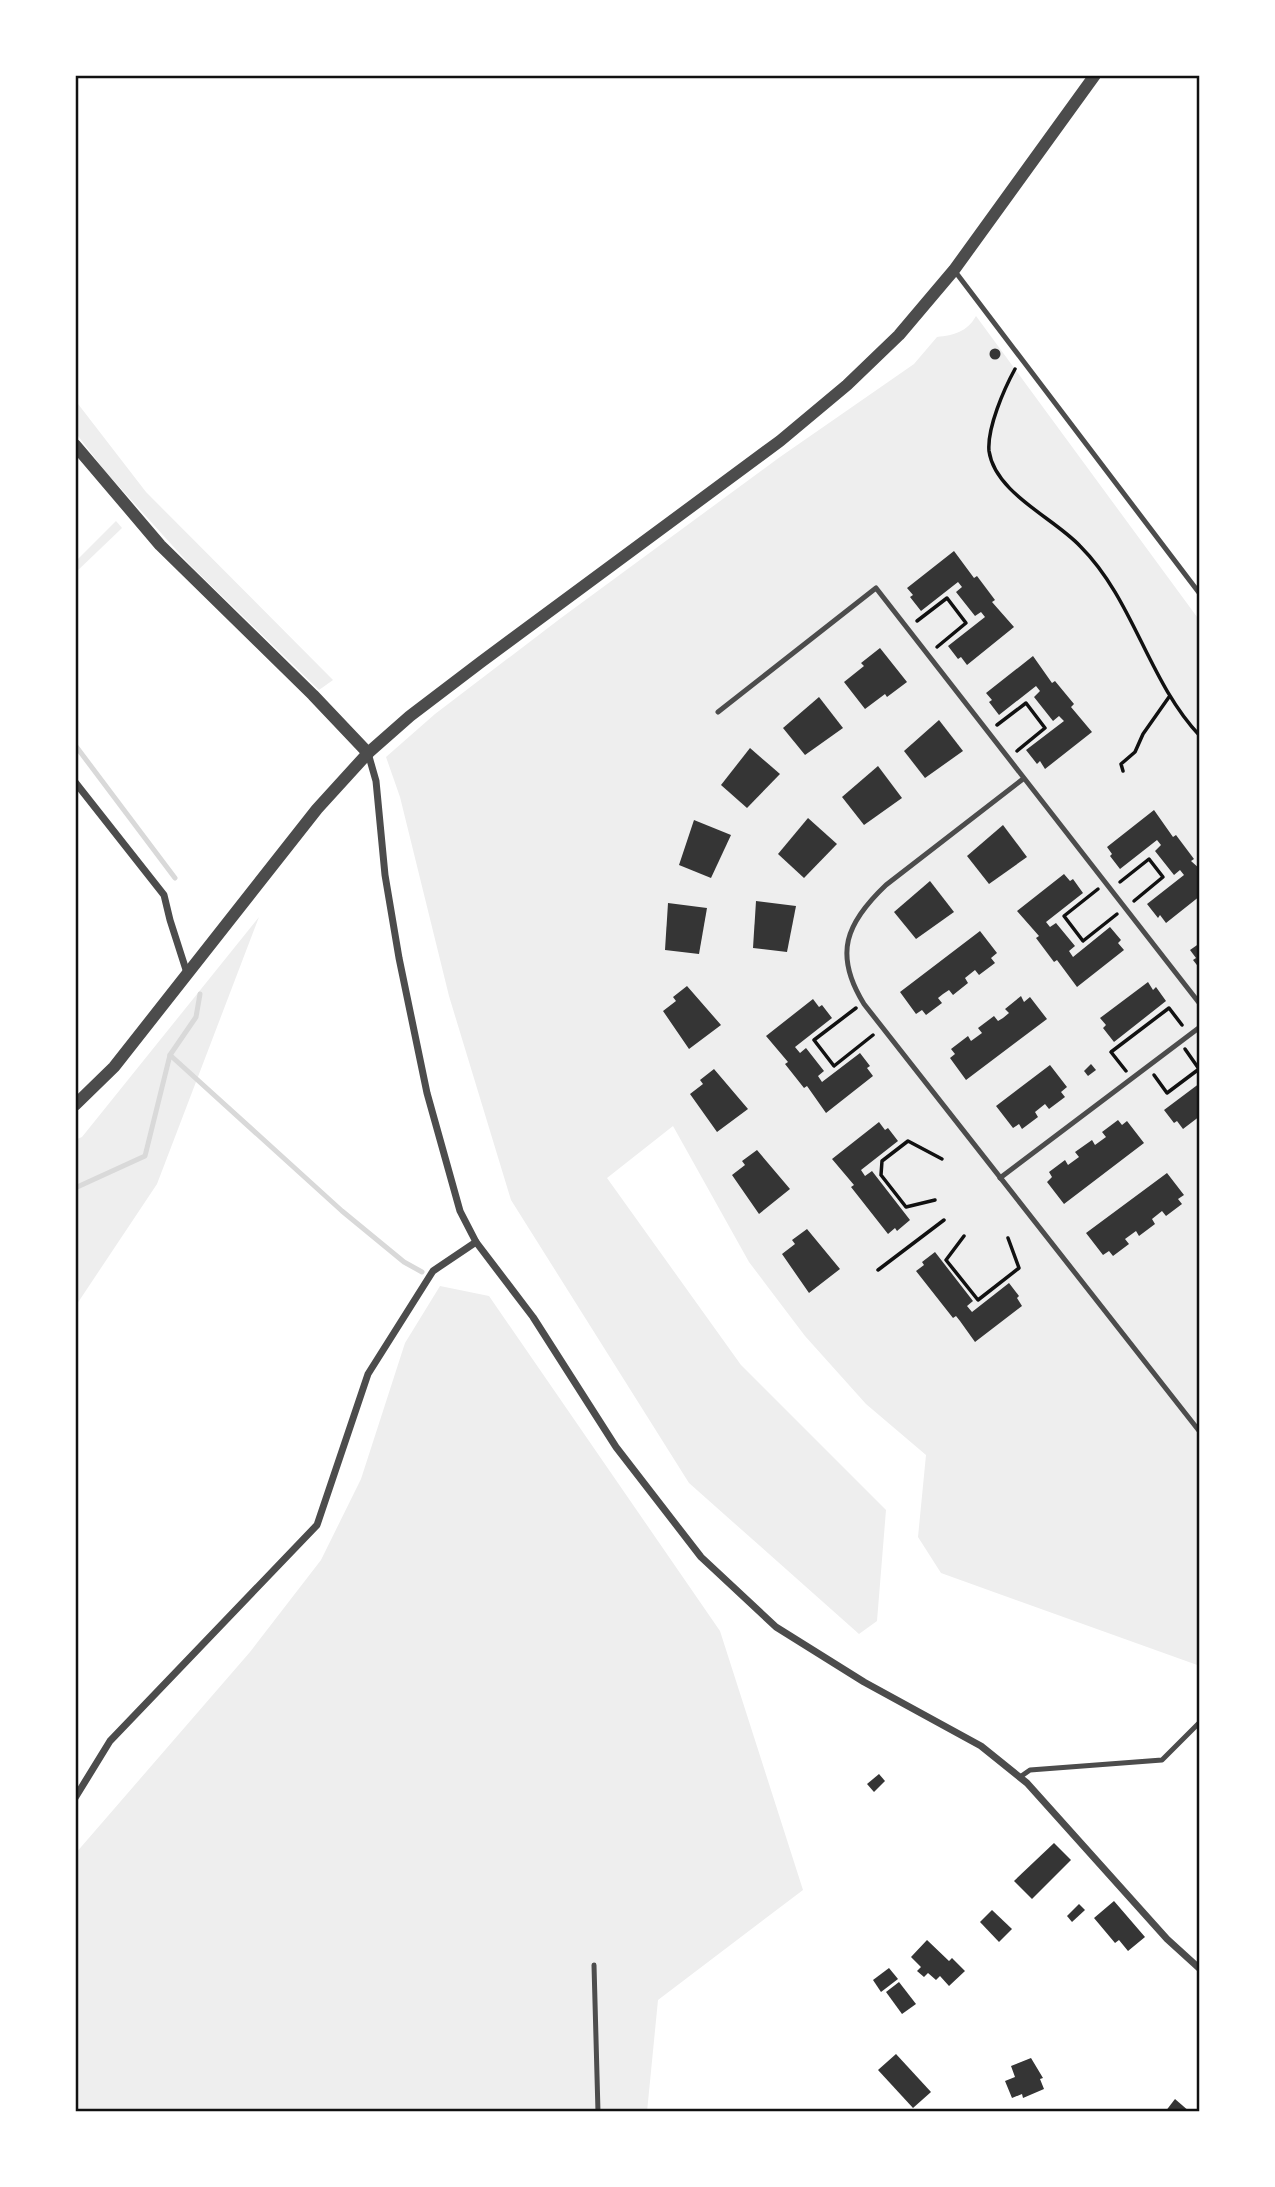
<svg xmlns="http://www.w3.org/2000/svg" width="1275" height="2187" font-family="Manrope,sans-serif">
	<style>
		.green { fill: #eee }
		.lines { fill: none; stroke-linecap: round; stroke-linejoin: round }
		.stream { stroke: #d9d9d9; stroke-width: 5 }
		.building { fill: #353535 }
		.path { stroke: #111; stroke-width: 3.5 }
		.service { stroke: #4c4c4c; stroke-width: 5 }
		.minor { stroke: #4c4c4c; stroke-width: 7 }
		.tertiary { stroke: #4c4c4c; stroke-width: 12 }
		.neatline { fill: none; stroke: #111; stroke-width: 2.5 }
	</style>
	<rect width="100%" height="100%" fill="#fff"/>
	<g class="green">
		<path d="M976,316l224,305v1045l-259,-93 -23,-36 8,-82 -60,-51 -61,-68 -56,-74 -76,-136 -66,52 134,187 145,145 -9,111 -18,13 -170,-151 -178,-283 -62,-204 -49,-199 -14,-40 49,-43 126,-96 219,-161 134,-93 23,-27c17,-2 30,-5 39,-21z"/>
		<polygon points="75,400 146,492 333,680 319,690 190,565 105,471 75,432"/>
		<polygon points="116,521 122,528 75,573 75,562"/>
		<polygon points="259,917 157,1184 75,1307 75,1140 82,1137"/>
		<polygon points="440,1286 489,1296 720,1631 803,1890 658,2000 647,2112 75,2112 75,1854 250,1652 321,1560 361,1479 405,1343"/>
	</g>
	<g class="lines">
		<g class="stream">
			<polyline points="75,745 175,878"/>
			<polyline points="170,1055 342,1211 404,1262 422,1272"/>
			<polyline points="75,1188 145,1156 170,1055 196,1017 200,994"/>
		</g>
	</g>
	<g class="building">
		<circle cx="995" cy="354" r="5.5"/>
		<polygon points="954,551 974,578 977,576 995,600 992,602 1014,627 967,665 961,657 958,659 948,646 985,617 981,612 975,616 956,592 962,587 958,582 921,611 910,597 913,595 907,588"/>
		<polygon points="880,648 907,682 887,697 885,694 865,709 844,682 864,666 861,663"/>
		<polygon points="1033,656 1052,683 1055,681 1074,704 1071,707 1092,732 1045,769 1040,761 1037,764 1026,750 1064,721 1059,716 1053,721 1034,697 1040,691 1036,686 999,715 989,702 992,700 986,693"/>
		<polygon points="819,697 843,728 805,755 783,728"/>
		<polygon points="939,720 963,751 925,778 904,751"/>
		<polygon points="750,748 780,774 747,808 721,785"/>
		<polygon points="878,766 902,798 864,825 842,797"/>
		<polygon points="1154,810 1173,837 1176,835 1194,859 1191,861 1200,869 1200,896 1166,923 1160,915 1158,918 1147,904 1184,875 1180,870 1174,875 1155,851 1161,845 1157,840 1120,869 1110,856 1112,854 1107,847"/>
		<polygon points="808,818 837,844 804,878 778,854"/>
		<polygon points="694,820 731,835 711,878 679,865"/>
		<polygon points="1003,825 1027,857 989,884 967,856"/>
		<polygon points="1064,874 1070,881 1073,879 1083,893 1046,922 1050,927 1056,923 1075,946 1069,951 1073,957 1110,927 1121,940 1118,943 1124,950 1077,987 1057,960 1054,962 1036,938 1039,936 1017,911"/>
		<polygon points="930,881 954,912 916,939 894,912"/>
		<polygon points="756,901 796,906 787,952 753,948"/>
		<polygon points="668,903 707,908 699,954 665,950"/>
		<polygon points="980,931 997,953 991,958 995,963 979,975 975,970 965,978 968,983 953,995 949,990 943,994 938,998 942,1003 926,1015 922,1010 916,1014 900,992"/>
		<polygon points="1200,943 1200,969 1193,960 1196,958 1190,950"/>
		<polygon points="1148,982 1153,990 1156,987 1166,1001 1114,1042 1103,1028 1106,1025 1100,1018"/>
		<polygon points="687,986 721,1025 689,1049 663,1011 676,1001 673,997"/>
		<polygon points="1021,996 1024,1002 1030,997 1047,1019 966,1080 950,1058 955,1054 951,1049 968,1036 971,1041 982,1033 978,1028 994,1016 998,1021 1003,1018 1009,1013 1005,1009"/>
		<polygon points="813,999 819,1007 822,1005 832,1018 795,1047 800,1053 806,1048 824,1071 818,1076 822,1082 860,1053 870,1066 867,1068 873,1076 826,1113 807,1086 804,1088 785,1064 788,1062 766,1036"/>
		<polygon points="1091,1064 1096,1070 1088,1076 1084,1071"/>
		<polygon points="1050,1065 1067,1087 1061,1092 1065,1097 1049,1109 1045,1104 1035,1112 1038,1117 1022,1129 1019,1124 1013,1128 996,1106"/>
		<polygon points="714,1069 748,1109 717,1132 690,1094 703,1084 700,1080"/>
		<polygon points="1200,1083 1200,1116 1183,1129 1177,1121 1174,1123 1164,1110"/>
		<polygon points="1118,1120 1122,1125 1127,1121 1144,1143 1064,1204 1047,1182 1052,1177 1049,1172 1065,1160 1068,1165 1079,1157 1075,1152 1092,1140 1095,1145 1106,1137 1102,1132"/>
		<polygon points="879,1122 885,1130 888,1128 898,1141 861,1170 865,1176 872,1171 910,1220 897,1231 895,1228 888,1234 851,1187 854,1185 832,1159"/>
		<polygon points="757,1150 790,1189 759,1214 732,1175 745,1165 742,1161"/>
		<polygon points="1167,1173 1184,1195 1178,1199 1182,1204 1166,1216 1162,1211 1152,1219 1155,1224 1139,1236 1136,1231 1125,1239 1129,1244 1113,1256 1109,1251 1103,1255 1086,1233"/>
		<polygon points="807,1229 840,1269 809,1293 782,1254 795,1244 792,1240"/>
		<polygon points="935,1252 973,1301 967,1306 972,1312 1009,1283 1019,1296 1017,1298 1022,1306 975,1342 960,1321 956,1316 953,1318 916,1271 924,1265 922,1262"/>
		<polygon points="879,1774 885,1781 874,1792 867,1784"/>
		<polygon points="1054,1843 1071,1860 1032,1899 1014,1881"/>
		<polygon points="1114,1901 1145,1937 1128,1951 1119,1940 1115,1943 1094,1918"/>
		<polygon points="1079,1904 1085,1910 1072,1922 1067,1916"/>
		<polygon points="992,1910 1012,1929 999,1942 980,1922"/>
		<polygon points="927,1940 949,1961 952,1958 965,1971 949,1986 940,1976 936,1980 928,1973 924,1977 917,1971 921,1967 911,1957"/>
		<polygon points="889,1968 898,1979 881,1992 873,1980"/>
		<polygon points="899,1982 916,2004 902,2014 886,1992"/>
		<polygon points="896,2054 931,2092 913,2108 878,2070"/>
		<polygon points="1031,2058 1043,2078 1040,2079 1044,2089 1023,2098 1022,2094 1012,2098 1005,2081 1015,2077 1011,2066"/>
		<polygon points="1175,2099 1190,2112 1165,2112"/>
	</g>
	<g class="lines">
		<g class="path">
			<path d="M1015,369c-11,20 -28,59 -26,82 6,42 65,67 91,95 54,54 68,135 120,190"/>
			<polyline points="917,621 947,598 966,623 937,647"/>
			<polyline points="997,725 1026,703 1045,728 1017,751"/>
			<polyline points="1123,771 1121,764 1135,752 1143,734 1169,697"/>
			<polyline points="1120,882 1149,859 1163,877 1134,901"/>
			<polyline points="1098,889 1064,916 1083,941 1117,914"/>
			<polyline points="856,1008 814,1040 834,1066 873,1035"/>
			<polyline points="1126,1071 1111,1052 1169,1008 1182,1025"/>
			<polyline points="1154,1075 1167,1093 1199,1069 1185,1049"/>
			<polyline points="935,1200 906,1207 881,1175 882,1161 908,1141 942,1159"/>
			<polyline points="964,1236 946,1260 978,1300 1019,1268 1008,1238"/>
			<polyline points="878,1270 944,1220"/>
		</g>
		<g class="service">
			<polyline points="954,270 1200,594"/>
			<polyline points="718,712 876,588 1200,1004"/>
			<path d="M1023,779l-137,106c-40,38 -53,69 -22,119l336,428"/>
			<polyline points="1000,1178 1200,1027"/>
			<polyline points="1020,1777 1030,1770 1162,1760 1200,1722"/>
			<polyline points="594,1965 598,2112"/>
		</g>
		<g class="minor">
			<polyline points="368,753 376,781 385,875 399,958 427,1093 460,1211 476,1242 533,1317 616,1447 701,1557 776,1627 864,1682 981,1746 1027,1783 1167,1939 1200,1969"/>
			<polyline points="75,782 164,895 170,920 187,973"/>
			<polyline points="75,1798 110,1741 317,1525 368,1374 433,1271 476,1242"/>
		</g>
		<g class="tertiary">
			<polyline points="75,445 160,545 313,695 368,753"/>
			<polyline points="75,1105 114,1067 317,809 368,753 410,716 481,662 780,441 847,385 899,335 954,270 1095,75"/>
		</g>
	</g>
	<rect width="1275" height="2187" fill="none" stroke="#ffffff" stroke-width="154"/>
	<rect x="77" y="77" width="1121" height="2033" class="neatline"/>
</svg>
